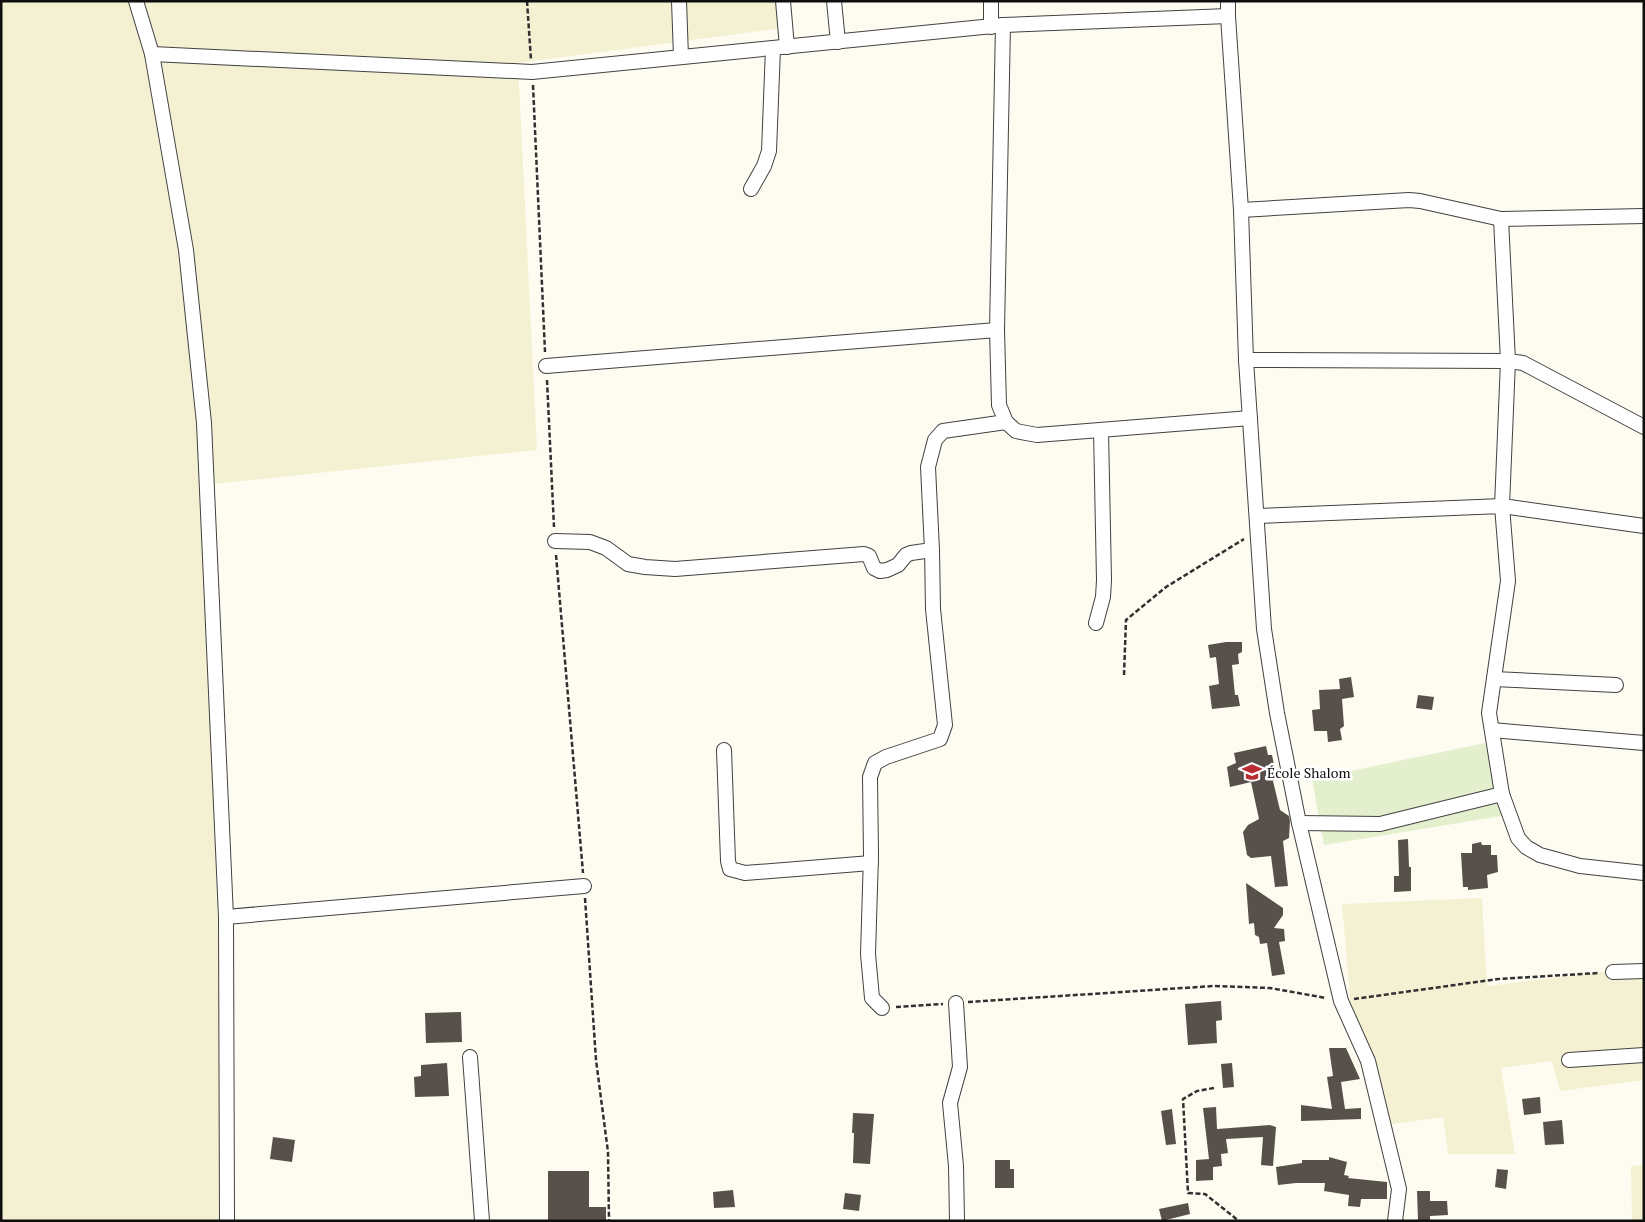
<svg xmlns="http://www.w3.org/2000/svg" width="1645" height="1222" font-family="'PT Serif',serif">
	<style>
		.farmland { fill: #f3f1d2 }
		.pitch { fill: #e3efcd }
		.building { fill: #57504b }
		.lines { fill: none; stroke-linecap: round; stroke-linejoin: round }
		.street-casing { stroke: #414141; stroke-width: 16 }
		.path { stroke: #303030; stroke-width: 2.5; stroke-dasharray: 5 2.5; stroke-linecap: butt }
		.street { stroke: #fff; stroke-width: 14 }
		.labels { text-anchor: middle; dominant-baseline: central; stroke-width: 5; stroke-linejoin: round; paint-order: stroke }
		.poi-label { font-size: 14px; fill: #0e0e0e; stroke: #fff; text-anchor: start }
	</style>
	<rect width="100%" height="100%" fill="#fefcf1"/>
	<g class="farmland">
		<polygon points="1,1 782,1 783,28 518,63 537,450 203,485 222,1055 219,1221 1,1221"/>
		<polygon points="1482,898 1487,986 1644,967 1644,1080 1560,1091 1552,1061 1501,1068 1515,1154 1448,1154 1443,1117 1393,1124 1381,1124 1351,1010 1342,904"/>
		<polygon points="1644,1165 1644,1221 1632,1221 1631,1166"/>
	</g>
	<polygon class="pitch" points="1485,743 1502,816 1324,845 1312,779"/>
	<g class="building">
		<polygon points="1226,642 1242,642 1242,652 1238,654 1239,664 1232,665 1235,695 1238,695 1240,706 1212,709 1209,686 1219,684 1216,657 1210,658 1208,645"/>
		<polygon points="1351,677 1354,697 1342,699 1344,726 1340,729 1342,740 1328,742 1327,731 1314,731 1312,710 1320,709 1319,690 1340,689 1339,679"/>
		<polygon points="1418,695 1434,697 1432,710 1416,708"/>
		<polygon points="1266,746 1268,755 1272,755 1277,779 1273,781 1280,810 1289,816 1290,821 1289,838 1283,841 1288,886 1275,887 1271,856 1251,858 1247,855 1243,832 1248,825 1259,819 1251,782 1230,787 1227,767 1236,763 1234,753"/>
		<polygon points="1408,839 1409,867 1411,867 1411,891 1394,892 1394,876 1399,876 1398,840"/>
		<polygon points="1481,842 1482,845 1491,845 1491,855 1497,855 1498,872 1487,875 1488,888 1468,890 1468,887 1463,887 1461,853 1472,853 1472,844"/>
		<polygon points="1246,883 1283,908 1283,915 1274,928 1284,929 1285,941 1279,942 1285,974 1272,976 1267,943 1260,944 1259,937 1255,935 1254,923 1249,924"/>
		<polygon points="1221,1001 1222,1020 1216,1021 1217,1043 1188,1045 1185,1004"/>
		<polygon points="461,1012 462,1042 426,1043 425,1013"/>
		<polygon points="1329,1048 1346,1048 1360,1079 1341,1082 1345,1109 1361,1108 1361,1119 1301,1121 1301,1105 1332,1109 1327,1077 1333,1076"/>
		<polygon points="447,1063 449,1096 415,1097 414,1077 421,1076 421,1065"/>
		<polygon points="1232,1063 1234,1087 1223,1088 1221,1064"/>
		<polygon points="1540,1097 1541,1113 1524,1115 1522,1099"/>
		<polygon points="1216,1107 1217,1129 1270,1125 1276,1127 1273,1166 1261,1165 1263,1137 1226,1139 1228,1153 1221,1154 1222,1166 1213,1167 1213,1180 1196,1181 1196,1160 1209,1159 1203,1108"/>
		<polygon points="1172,1109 1176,1144 1166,1145 1161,1111"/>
		<polygon points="853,1113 874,1114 870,1164 853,1163 854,1133 852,1133"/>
		<polygon points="1562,1120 1564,1144 1545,1145 1543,1122"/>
		<polygon points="273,1137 295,1140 292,1162 270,1159"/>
		<polygon points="1329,1157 1347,1162 1344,1175 1349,1176 1348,1178 1387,1182 1387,1199 1361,1199 1360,1207 1348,1206 1349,1195 1324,1191 1325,1183 1296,1183 1278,1185 1276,1167 1302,1163 1302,1160 1329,1160"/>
		<polygon points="995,1160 1010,1160 1010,1169 1014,1169 1014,1188 995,1188"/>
		<polygon points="1497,1169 1508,1170 1506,1189 1495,1187"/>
		<polygon points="548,1171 589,1171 589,1207 606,1207 606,1221 548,1221"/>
		<polygon points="733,1190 735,1207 714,1208 713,1192"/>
		<polygon points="1417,1191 1430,1191 1430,1201 1447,1201 1448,1215 1430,1216 1430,1221 1418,1221"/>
		<polygon points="845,1193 861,1195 859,1211 843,1209"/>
		<polygon points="1188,1203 1190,1214 1162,1221 1159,1209"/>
	</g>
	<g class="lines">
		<defs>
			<g id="street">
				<polyline points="136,1 152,54 186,250 204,423 226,917 227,1221"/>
				<polyline points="679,1 681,57"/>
				<polyline points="783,1 787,47"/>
				<polyline points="834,1 838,42"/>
				<polyline points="1228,1 1228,16 1241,210 1246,360 1264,629 1277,713 1299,823 1341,1001 1368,1061 1399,1189 1395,1221"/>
				<polyline points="1003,25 997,330 999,405 1006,422 1016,431 1037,435 1250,418"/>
				<polyline points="991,27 991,1"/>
				<polyline points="152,54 532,72 1003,25 1228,16"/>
				<polyline points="751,189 764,166 769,151 773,48"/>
				<polyline points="1241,210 1409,200 1420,201 1501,219 1644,216"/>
				<polyline points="1501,219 1508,361 1502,506 1644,526"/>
				<polyline points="1246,360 1508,361 1523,363 1644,427"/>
				<polyline points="546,366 997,330"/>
				<polyline points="1257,516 1502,506 1508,581 1489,713 1502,794"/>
				<polyline points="555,541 590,542 606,548 628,564 645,567 675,569 864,554 869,556 874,568 880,571 887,570 898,565 906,555 911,553 932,550"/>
				<polyline points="1096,623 1103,597 1104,580 1101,430"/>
				<polyline points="1494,679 1616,685"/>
				<polyline points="1492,730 1644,743"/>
				<polyline points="724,750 728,861 730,869 745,873 871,863"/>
				<polyline points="1299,823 1380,824 1502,794 1518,838 1526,847 1540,855 1580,866 1644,873"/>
				<polyline points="226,917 584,886"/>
				<polyline points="1613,972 1644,971"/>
				<polyline points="956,1003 960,1067 950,1103 956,1166 957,1221"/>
				<polyline points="882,1008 872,998 868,954 871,855 870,777 875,763 886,757 940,739 945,725 933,609 932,550 928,467 935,440 943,431 1006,422"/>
				<polyline points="470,1057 482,1221"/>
				<polyline points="1569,1060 1644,1055"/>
			</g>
		</defs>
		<use href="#street" class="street-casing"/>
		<g class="path">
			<polyline points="527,1 531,60"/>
			<polyline points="533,85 545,352"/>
			<polyline points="547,380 554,527"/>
			<polyline points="556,555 583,873"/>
			<polyline points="1124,675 1126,620 1166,587 1244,539"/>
			<polyline points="585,898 596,1060 608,1152 609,1221"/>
			<polyline points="1354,999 1498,979 1599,973"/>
			<polyline points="968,1002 1214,986 1270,988 1326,998"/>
			<polyline points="896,1007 943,1004"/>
			<polyline points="1214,1088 1197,1091 1183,1099 1188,1193 1205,1194 1239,1221"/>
		</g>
		<use href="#street" class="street"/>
	</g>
	<defs>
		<symbol id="school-bare" viewBox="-9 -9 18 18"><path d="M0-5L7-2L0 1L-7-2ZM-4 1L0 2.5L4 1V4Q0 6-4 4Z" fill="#b92c32" stroke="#fff" stroke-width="2.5" paint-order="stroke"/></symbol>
	</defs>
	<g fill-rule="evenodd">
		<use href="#school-bare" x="1238" y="758" width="28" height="28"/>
	</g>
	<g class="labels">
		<g class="poi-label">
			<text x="1267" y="772">École Shalom</text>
		</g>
	</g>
	<rect width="1645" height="1222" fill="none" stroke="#0e0e0e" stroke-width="5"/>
</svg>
